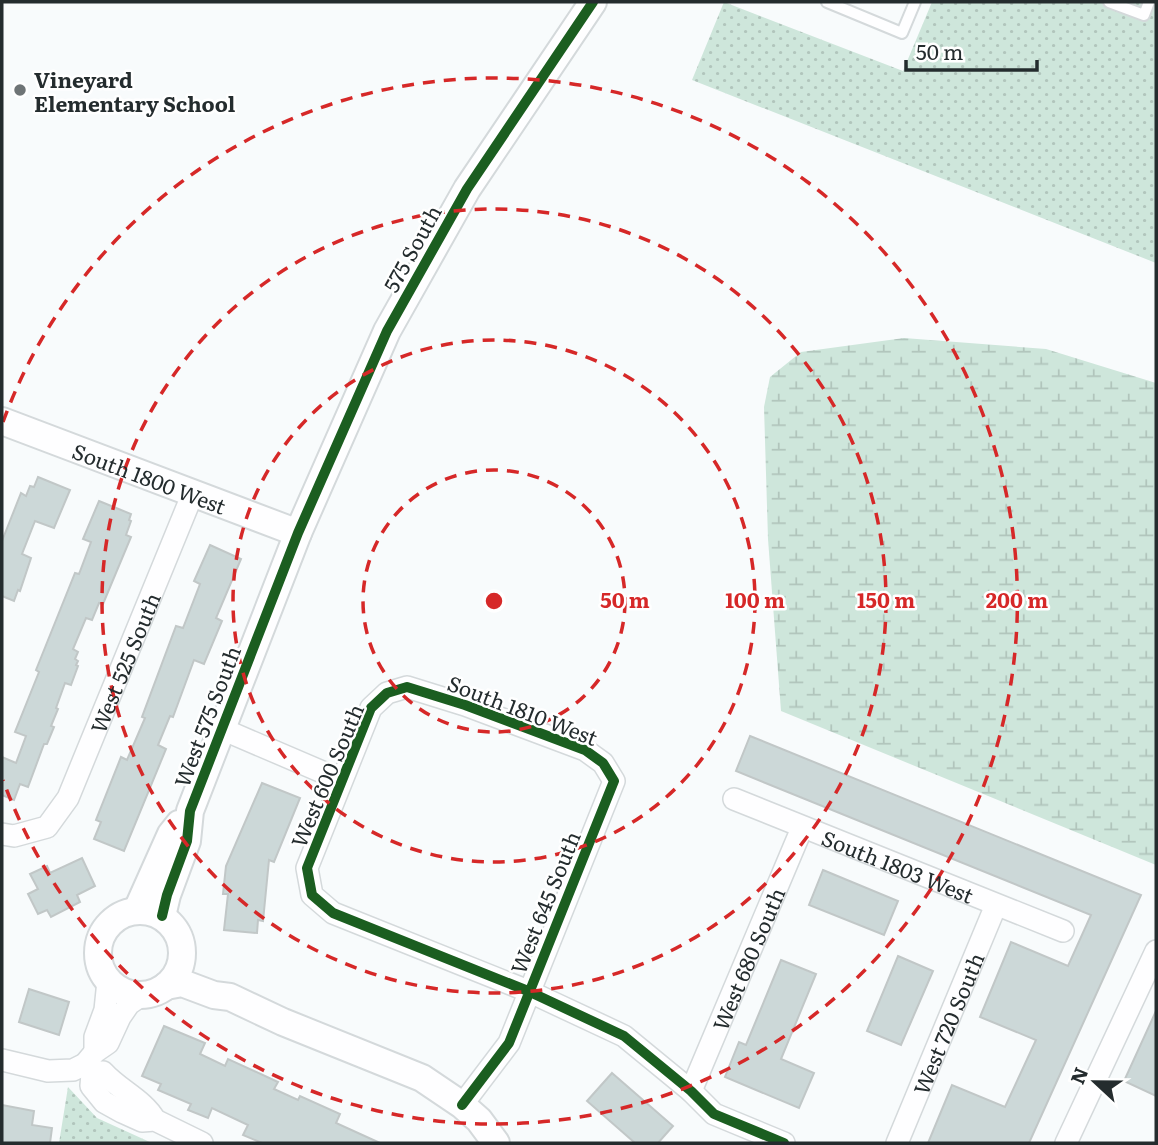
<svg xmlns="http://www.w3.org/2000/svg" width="1158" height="1145" font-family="Literata,serif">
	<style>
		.grass { fill: url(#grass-dots) }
		.wetland { fill: url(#wetland-marsh) }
		.building { fill: #ccd8d8; stroke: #c1c7c7; stroke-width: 2 }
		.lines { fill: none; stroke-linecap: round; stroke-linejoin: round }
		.service-casing { stroke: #d4d9db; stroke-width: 14 }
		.minor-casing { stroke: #d4d9db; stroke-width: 24 }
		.tertiary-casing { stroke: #d4d9db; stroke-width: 30 }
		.service { stroke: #fefeff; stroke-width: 10 }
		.minor { stroke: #fefeff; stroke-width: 21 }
		.tertiary { stroke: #fefeff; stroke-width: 26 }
		.cycleway-casing { stroke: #fff; stroke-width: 15 }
		.cycleway { stroke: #1b5e20; stroke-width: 10 }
		.ring { fill: none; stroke: #d62828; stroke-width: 3.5; stroke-dasharray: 12 9 }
		.poi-dot { fill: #6e7476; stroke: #fff; stroke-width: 2.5 }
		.labels { text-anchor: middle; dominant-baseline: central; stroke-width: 5; stroke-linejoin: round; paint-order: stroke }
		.poi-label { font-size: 21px; font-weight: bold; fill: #242c2e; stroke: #fff; text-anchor: start }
		.street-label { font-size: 21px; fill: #242c2e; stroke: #fff }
		.centre { fill: #d62828; stroke: #fff; stroke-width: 3.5 }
		.ring-label { font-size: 21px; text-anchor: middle; font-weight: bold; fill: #d62828; stroke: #fff; stroke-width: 5; stroke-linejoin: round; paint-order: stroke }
	</style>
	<defs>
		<pattern id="grass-dots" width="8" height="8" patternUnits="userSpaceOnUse" patternTransform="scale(1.75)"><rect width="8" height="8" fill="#cee6db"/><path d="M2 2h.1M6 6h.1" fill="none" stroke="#b1c5bc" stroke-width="1.8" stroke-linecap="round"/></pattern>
		<pattern id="wetland-marsh" width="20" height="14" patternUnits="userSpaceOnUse" patternTransform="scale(1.75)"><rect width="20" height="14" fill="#cee6db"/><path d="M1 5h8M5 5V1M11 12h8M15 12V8" fill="none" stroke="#b1c5bc"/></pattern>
	</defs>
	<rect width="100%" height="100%" fill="#f8fbfc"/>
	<g class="grass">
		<polygon points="724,2 903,71 932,2 1156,2 1156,263 692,80"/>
		<polygon points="68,1087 97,1118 152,1143 59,1143"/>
	</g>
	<polygon class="wetland" points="904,338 1046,349 1156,383 1156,865 781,711 768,539 764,407 770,377 801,352"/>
	<g class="building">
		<polygon points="38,477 70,490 54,528 35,521 22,554 31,558 20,591 18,590 14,601 2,596 2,541 21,493 26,496 30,486 34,487"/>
		<polygon points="99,501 131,514 129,520 131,521 126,535 131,537 103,604 99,603 92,620 86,618 73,649 78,652 75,659 78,661 76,665 78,666 71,685 65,683 56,708 58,709 51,726 54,727 47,744 44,744 28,787 20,784 14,800 2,795 2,757 16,763 26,736 15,732 39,672 36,670 75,573 79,574 91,542 83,539"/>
		<polygon points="210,545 241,559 216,618 222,621 204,664 194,660 173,717 170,716 158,745 166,749 124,851 94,839 101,822 96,820 121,757 127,760 145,718 142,717 176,626 183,628 200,584 194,581"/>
		<polygon points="750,736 1141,895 1029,1143 928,1143 952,1085 1005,1107 1036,1040 980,1017 1011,942 1068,966 1091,915 736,771"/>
		<polygon points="262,783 300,798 274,862 269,860 263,921 258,920 257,933 224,930 228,894 223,894 226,866"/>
		<polygon points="82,858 95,886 77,895 80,902 51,917 47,910 38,914 28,894 38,889 30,874 47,866 50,873"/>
		<polygon points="823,870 898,901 884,935 809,905"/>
		<polygon points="898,956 933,971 901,1045 867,1031"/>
		<polygon points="781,960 816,974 781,1059 814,1073 799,1108 725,1077 739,1042 746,1045"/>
		<polygon points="29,989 69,1002 59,1035 19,1022"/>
		<polygon points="1156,1011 1156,1096 1124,1081"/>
		<polygon points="164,1026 205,1043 200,1054 225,1066 228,1059 278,1082 274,1089 298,1100 300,1096 340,1114 336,1123 380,1143 262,1143 243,1135 248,1125 212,1108 208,1118 188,1110 191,1104 158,1090 161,1084 142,1076"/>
		<polygon points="612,1073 673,1126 658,1143 635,1143 587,1101"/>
		<polygon points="2,1105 34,1111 32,1125 52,1128 50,1143 2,1143"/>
	</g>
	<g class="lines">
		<defs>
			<g id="service">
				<polyline points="827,2 902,33 915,2"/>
				<polyline points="1109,2 1144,15 1149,2"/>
			</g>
			<g id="minor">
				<polyline points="222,729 341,780"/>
				<path id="s1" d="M734,799l329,132"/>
				<path id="s2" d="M2,834l12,2 33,-9 21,-29 125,-305"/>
				<polyline points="95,1051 95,1037 105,1010 108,981"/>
				<polyline points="2,1060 48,1071 73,1070 85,1064 95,1052 108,1043 120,1017 129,1004 142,995"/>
				<polyline points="85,1064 92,1073 91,1086 104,1102 122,1112 142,1121 155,1120 202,1143"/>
				<path d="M92,1073l11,-1c16,18 41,28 52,48"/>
				<path id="s3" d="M691,1091l111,-263"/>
				<polyline points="462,1105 509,1043 614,781 603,763 585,750 465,705 407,687 387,693 371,708 307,868 312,895 333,913 528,991 624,1036 691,1091 714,1114 784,1143"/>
				<path id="s4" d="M897,1143l99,-238"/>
				<polyline points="1066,1143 1156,951"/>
			</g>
			<g id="tertiary">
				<path id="s5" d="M2,421l296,112"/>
				<polyline points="137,910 171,834 179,824"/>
				<circle cx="140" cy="953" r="42"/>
				<polyline points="162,916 167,895 187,841 190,811 298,533 387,331 467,189 593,2"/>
				<polyline points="166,986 182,983 214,995 230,997 283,1022 422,1078 462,1105 479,1120 496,1143"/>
			</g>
		</defs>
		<use href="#service" class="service-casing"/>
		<use href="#minor" class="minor-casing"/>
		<use href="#tertiary" class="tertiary-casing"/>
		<use href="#service" class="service"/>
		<use href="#minor" class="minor"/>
		<use href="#tertiary" class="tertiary"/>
		<defs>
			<g id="cycleway">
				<polyline points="162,916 167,895 187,841 190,811 298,533 387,331 467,189 593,2"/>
				<polyline points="462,1105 509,1043 614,781 603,763 585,750 465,705 407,687 387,693 371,708 307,868 312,895 333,913 528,991 624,1036 691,1091 714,1114 784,1143"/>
			</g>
		</defs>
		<use href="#cycleway" class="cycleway-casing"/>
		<use href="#cycleway" class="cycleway"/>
	</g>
	<g class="ring">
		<circle cx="494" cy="601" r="131"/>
		<circle cx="494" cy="601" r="261"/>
		<circle cx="494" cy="601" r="392"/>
		<path d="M3 422A523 523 0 1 1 3 780"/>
	</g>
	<circle class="poi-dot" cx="20" cy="90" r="7"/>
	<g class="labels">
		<g class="poi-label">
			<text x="34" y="78">Vineyard<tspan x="34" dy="24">Elementary School</tspan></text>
		</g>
		<g class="street-label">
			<text transform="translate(411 248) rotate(-61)">575 South</text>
			<text stroke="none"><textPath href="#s5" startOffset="158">South 1800 West</textPath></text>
			<text stroke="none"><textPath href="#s2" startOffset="229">West 525 South</textPath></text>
			<text transform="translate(523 709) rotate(21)">South 1810 West</text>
			<text transform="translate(206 716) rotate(-69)">West 575 South</text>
			<text transform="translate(326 775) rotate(-67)">West 600 South</text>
			<text stroke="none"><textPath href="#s1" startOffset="177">South 1803 West</textPath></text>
			<text transform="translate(544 902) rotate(-68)">West 645 South</text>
			<text stroke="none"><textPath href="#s3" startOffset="144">West 680 South</textPath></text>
			<text stroke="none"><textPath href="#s4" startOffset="130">West 720 South</textPath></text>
		</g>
	</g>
	<circle cx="494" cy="601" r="10" class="centre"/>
	<g class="ring-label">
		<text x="625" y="608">50 m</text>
		<text x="755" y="608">100 m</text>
		<text x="886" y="608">150 m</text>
		<text x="1017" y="608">200 m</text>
	</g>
	<rect width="1158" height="1145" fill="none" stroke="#242c2e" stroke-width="7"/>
	<g transform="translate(1095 1082) rotate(292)" stroke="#ffffff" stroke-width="5" paint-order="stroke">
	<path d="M0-5L12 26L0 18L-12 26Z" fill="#242c2e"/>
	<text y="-10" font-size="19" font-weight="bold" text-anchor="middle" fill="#242c2e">N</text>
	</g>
	<path d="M906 60v10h131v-10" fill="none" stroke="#242c2e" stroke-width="3.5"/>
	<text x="916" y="60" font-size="21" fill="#242c2e" stroke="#ffffff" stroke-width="5" paint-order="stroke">50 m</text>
</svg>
